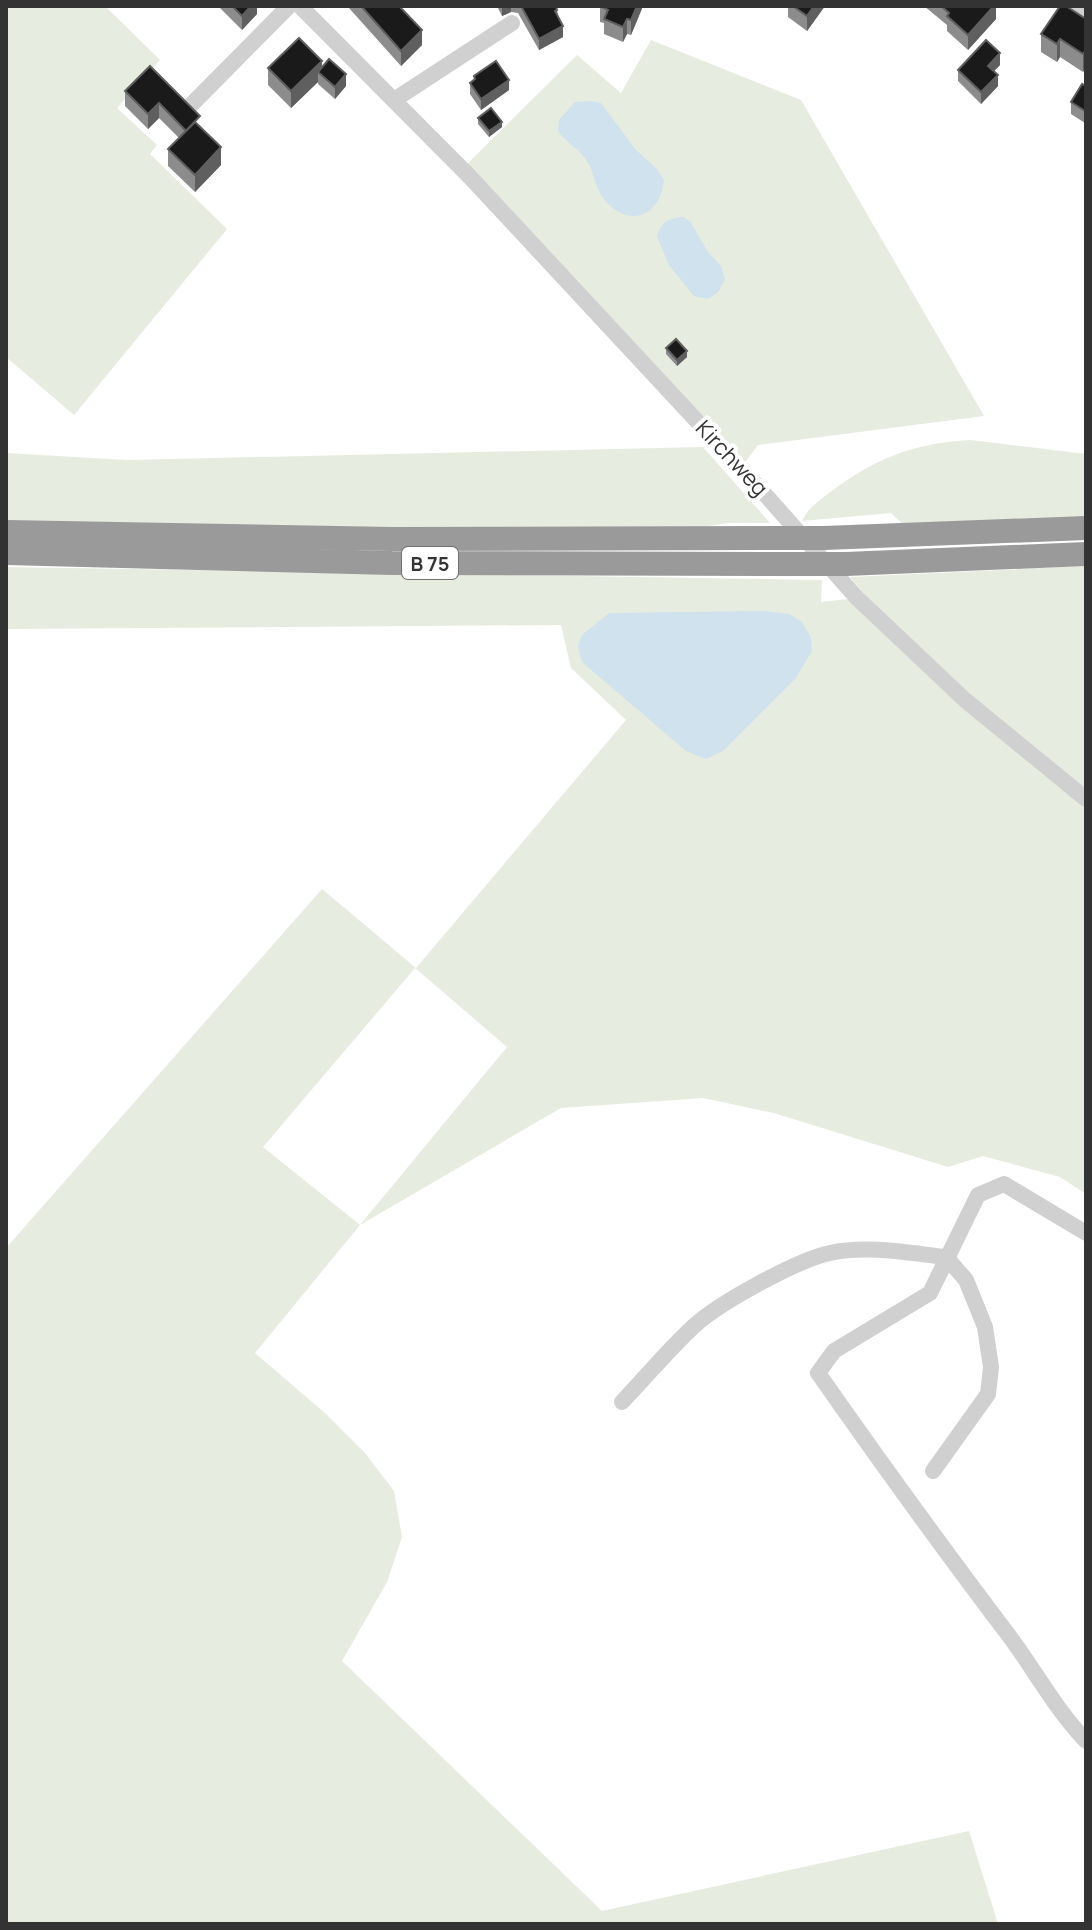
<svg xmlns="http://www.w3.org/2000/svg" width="1092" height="1930" font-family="Manrope,sans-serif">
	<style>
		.green { fill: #e6ecdf; fill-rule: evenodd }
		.water { fill: #cfe2ee }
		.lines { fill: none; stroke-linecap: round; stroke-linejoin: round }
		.minor { stroke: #d0d0d0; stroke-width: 16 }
		.highway { stroke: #9a9a9a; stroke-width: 24 }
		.highway-bridge { stroke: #9a9a9a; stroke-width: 24 }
		.wall { fill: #8c8c8c }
		.shaded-wall { fill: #5f5f5f }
		.building { fill: #1a1a1a; stroke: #5f5f5f; stroke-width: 2 }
		.labels { text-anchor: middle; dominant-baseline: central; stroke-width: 8; stroke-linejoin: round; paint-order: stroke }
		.shield { fill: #fff; stroke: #707070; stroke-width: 2 }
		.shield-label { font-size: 20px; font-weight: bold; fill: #333 }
		.street-label { font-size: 22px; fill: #333; stroke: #fff }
	</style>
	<rect width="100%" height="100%" fill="#fff"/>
	<g class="green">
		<polygon points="6,6 105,6 160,60 117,108 157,145 150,154 227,229 74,415 6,357"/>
		<polygon points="651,40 801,100 984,416 758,445 741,468 462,169 577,55 621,93"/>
		<path d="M970,440l116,14v65l-182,6 -13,-12 -89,8c8,-16 21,-23 35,-34 43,-31 81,-44 133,-47z"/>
		<polygon points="703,447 770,523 728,523 702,527 519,532 6,523 6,453 127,460"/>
		<path d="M1086,566v628l-26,-17 -77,-21 -35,11 -174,-54 -71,-15 -142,10 -201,117 -105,128 71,61 39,39 29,38 8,46 -15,45 -45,79 260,250 367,-80 29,93h-992v-676l316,-359 94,79 210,-248 -55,-52 -10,-43 -555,4v-62l816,13 -1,22 36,-4 113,96 -94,-86 -26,-31zM415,968l92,79 -147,178 -97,-78z"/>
	</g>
	<g class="water">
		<path d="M590,101l11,2 35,47 21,19 7,11c-4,38 -37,49 -61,18 -9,-12 -9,-29 -18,-40 -8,-10 -20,-17 -27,-27l1,-11 16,-18z"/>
		<path d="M684,217l7,6 17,29 13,14 4,14 -7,12 -10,7 -14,-3 -25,-31 -12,-28c4,-15 11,-19 27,-20z"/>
		<polygon points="764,611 789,614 802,622 811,638 812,651 795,679 723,751 706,759 686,751 582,662 578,646 582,635 609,613"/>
	</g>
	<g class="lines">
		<g class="minor">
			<polyline points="300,6 470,177 762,491 857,598 965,700 1086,799"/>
			<polyline points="1079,6 1086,11"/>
			<polyline points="394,100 512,23"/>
			<polyline points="189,107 289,6"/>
			<path d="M1086,1233l-82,-49 -26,11 -48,98 -96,58 -16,22c63,90 126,177 192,264 26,35 46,73 76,104"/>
			<path d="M622,1402c24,-25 47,-53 72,-76 25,-23 103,-66 136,-73 37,-8 79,0 116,4l20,23 19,47 6,40 -3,27 -55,77"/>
		</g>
		<g class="highway">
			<polyline points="6,532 392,539 781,538"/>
			<polyline points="824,538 1086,528"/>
			<polyline points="6,553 392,563 803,564"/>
			<polyline points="846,564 1086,554"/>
		</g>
		<g class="highway-bridge">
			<polyline points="781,538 824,538"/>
			<polyline points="803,564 846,564"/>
		</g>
	</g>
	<g class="wall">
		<polygon points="218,6 257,6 257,14 242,30"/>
		<polygon points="349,6 399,6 422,45 401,66 349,8"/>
		<polygon points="497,6 556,6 563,37 539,50 518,13 511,12 502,16"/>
		<polygon points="600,6 643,6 631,35 627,34 623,42 604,34 604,23 600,22"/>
		<polygon points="788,6 825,6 807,31 788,17"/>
		<polygon points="924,6 996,6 996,19 968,50 947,31 947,25"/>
		<polygon points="1086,19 1083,72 1060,57 1057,62 1041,52 1041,34"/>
		<polygon points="1000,65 994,71 998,86 981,104 958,81 958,70"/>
		<polygon points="150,66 200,127 221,165 195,192 168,166 168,149 179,138 159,118 148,129 125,106 125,91"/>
		<polygon points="268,68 322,68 346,86 335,99 318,84 318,82 291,108 268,85"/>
		<polygon points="474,76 509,90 481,110 470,94 470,83 474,80"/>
		<polygon points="1086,86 1085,123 1071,114 1071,102"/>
		<polygon points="478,118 502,127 489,137 478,124"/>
		<polygon points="666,348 687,357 677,366 666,354"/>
	</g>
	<g class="shaded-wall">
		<polygon points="251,6 257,6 257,14 242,30 242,16"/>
		<polygon points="502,6 511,6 511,12 502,16"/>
		<polygon points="637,6 643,6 631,35 631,20"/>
		<polygon points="814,6 825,6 807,31 807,16"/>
		<polygon points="994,6 996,6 996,19 968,50 968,35"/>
		<polygon points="627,19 627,34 623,42 623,27"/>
		<polygon points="563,26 563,37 539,50 539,39"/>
		<polygon points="422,30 422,45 401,66 401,51"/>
		<polygon points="1060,39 1060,57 1057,62 1057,44"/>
		<polygon points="1086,50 1086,68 1083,72 1083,54"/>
		<polygon points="1000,53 1000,65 988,77 988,66"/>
		<polygon points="322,61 322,75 318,72 318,82 291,108 291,91"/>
		<polygon points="346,74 346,86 335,99 335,87"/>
		<polygon points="998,75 998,86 981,104 981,92"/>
		<polygon points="509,80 509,90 481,110 481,99"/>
		<polygon points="159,103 159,118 148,129 148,114"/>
		<polygon points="502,122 502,127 489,137 489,131"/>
		<polygon points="221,147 221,165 195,192 195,175"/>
		<polygon points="687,351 687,357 677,366 677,360"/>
	</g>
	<g class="building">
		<polygon points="232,6 251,6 242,16"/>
		<polygon points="361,6 399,6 422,30 401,51"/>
		<polygon points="521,6 556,6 557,10 555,11 563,26 539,39"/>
		<polygon points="600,6 637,6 631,20 627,19 623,27 604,19 608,10"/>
		<polygon points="793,6 814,6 807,16"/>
		<polygon points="941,6 994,6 968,35 947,16 949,13"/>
		<polygon points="1060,6 1066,6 1086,19 1086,50 1083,54 1060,39 1057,44 1041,34"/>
		<polygon points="299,38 322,61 291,91 268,68"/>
		<polygon points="986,40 1000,53 988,66 998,75 981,92 958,70"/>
		<polygon points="329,59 346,74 335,87 318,72"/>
		<polygon points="496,61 509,80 481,99 470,83 475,79 474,76"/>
		<polygon points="150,66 200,116 186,131 159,103 148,114 125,91"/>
		<polygon points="1082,84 1086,86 1085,111 1071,102"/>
		<polygon points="491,108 502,122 489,131 478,118"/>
		<polygon points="195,122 221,147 195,175 168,149"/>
		<polygon points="676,339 687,351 677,360 666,348"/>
	</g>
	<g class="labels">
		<rect class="shield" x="402" y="547" width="56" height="32" rx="6"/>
		<g class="shield-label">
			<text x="430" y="563">B 75</text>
		</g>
		<g class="street-label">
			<text transform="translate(732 458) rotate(47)">Kirchweg</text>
		</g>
	</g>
	<rect width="1092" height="1930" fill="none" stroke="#333333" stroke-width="16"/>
</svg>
